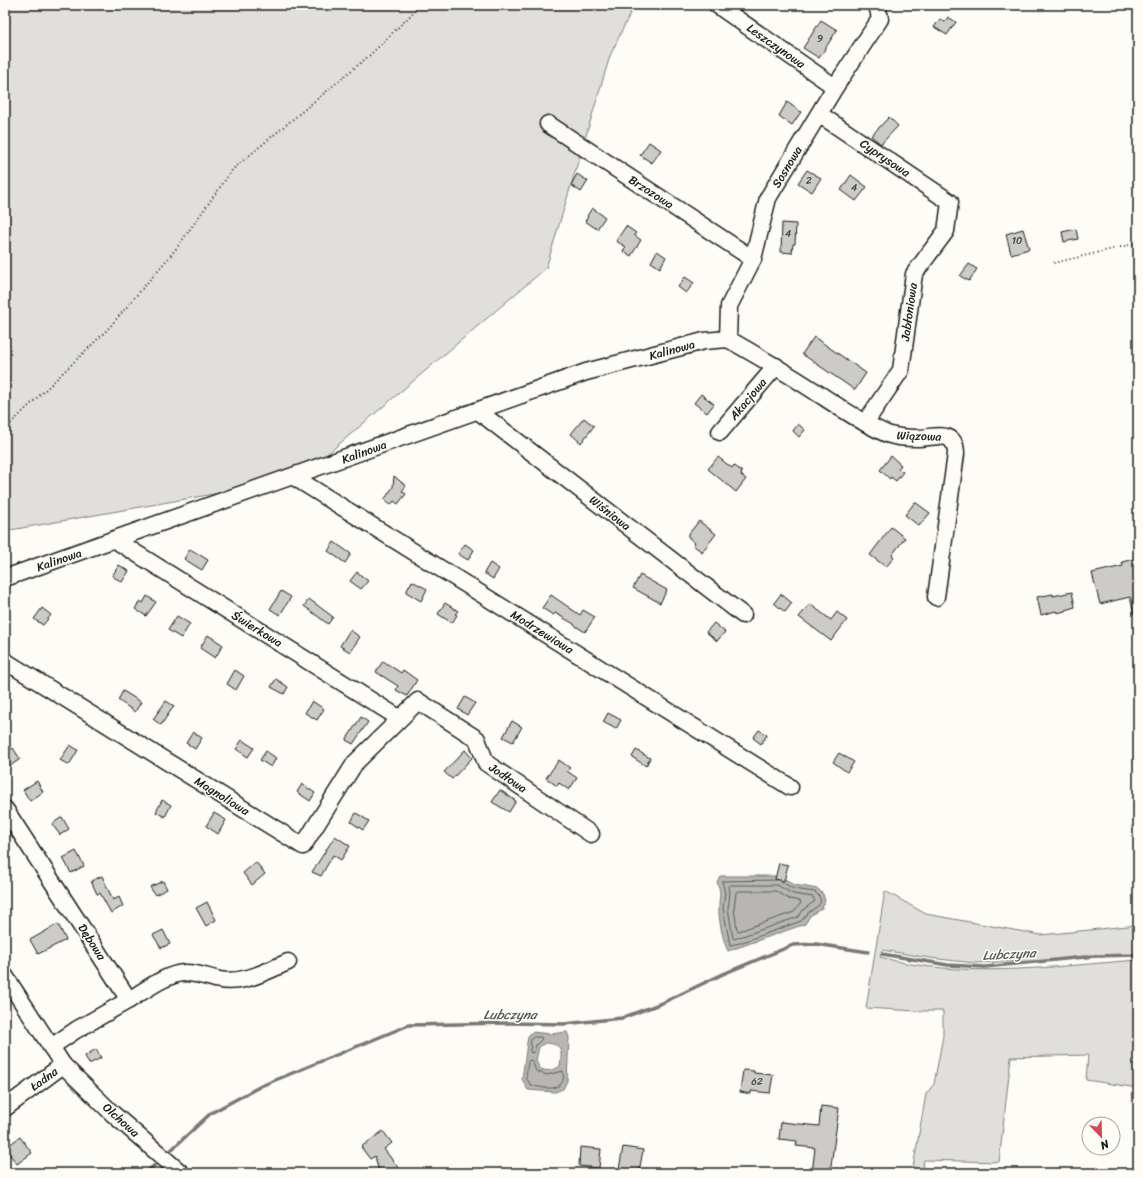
<svg xmlns="http://www.w3.org/2000/svg" width="1143" height="1178" font-family="Sriracha,sans-serif">
	<style>
		.green { fill: #e0dfdb; stroke: #7e7e7c }
		.water { fill: #b7b6b2; stroke: #797876; fill-rule: evenodd }
		.lines { fill: none; stroke-linecap: round; stroke-linejoin: round }
		.shore { stroke: #5a5a58; stroke-width: 1 }
		.stream { stroke: #797876; stroke-width: 3.5 }
		.building { fill: #cccbc8; stroke: #1c1c1c }
		.minor-casing { stroke: #1c1c1c; stroke-width: 19 }
		.path { stroke: #1c1c1c; stroke-width: 2; stroke-dasharray: 1 3; stroke-linecap: butt }
		.minor { stroke: #fdfcf7; stroke-width: 16 }
		.labels { text-anchor: middle; dominant-baseline: central; stroke-width: 3; stroke-linejoin: round; paint-order: stroke }
		.number-label { font-size: 10px; fill: #484847 }
		.street-label { font-size: 12px; fill: #1c1c1c; stroke: #fdfcf7 }
		.water-label { font-size: 13px; font-style: italic; fill: #5a5a58; stroke: #fdfcf7 }
	</style>
	<rect width="100%" height="100%" fill="#fdfcf7"/>
	<filter id="ink" filterUnits="userSpaceOnUse"><feTurbulence type="fractalNoise" baseFrequency=".025" numOctaves="2"/><feDisplacementMap in="SourceGraphic" scale="8" xChannelSelector="R" yChannelSelector="G"/><feConvolveMatrix kernelMatrix="1 2 1 2 8 2 1 2 1" color-interpolation-filters="sRGB"/></filter>
	<g filter="url(#ink)">
		<g class="green">
			<polygon points="5,5 634,5 610,56 546,268 298,479 5,531"/>
			<path d="M885,891l41,23 115,21 97,-10v29l-82,6 -82,3 -44,-5 -48,-8 -2,7c81,23 175,9 258,3v128l-52,-8 2,-25 -77,2 -12,105 -75,-2 -2,13h-10l14,-79 8,-10 9,-48v-25h-27l-50,-3z"/>
		</g>
		<g class="water">
			<path d="M720,876h60l15,9 23,4 5,5 2,7 -3,7 -12,8 -5,8 -77,27c-5,-10 -10,-33 -9,-44 0,-12 3,-13 -2,-25z"/>
			<path d="M532,1032l18,2 17,-2 2,5 -2,44 -4,8 -8,3 -27,-2 -6,-11 6,-43zM545,1043c18,1 17,7 15,23 -7,5 -13,6 -21,2l-3,-8 3,-13z"/>
		</g>
		<g class="lines">
			<g class="shore">
				<polyline points="777,880 722,881 725,893 723,908 730,945 740,943 801,921 808,913 819,905 821,901 819,896 815,892 794,889 780,881"/>
				<polygon points="731,885 777,885 793,894 813,897 815,901 804,909 798,917 734,939 733,938 728,908 730,893 729,887"/>
				<polygon points="738,891 776,891 789,899 800,901 801,903 794,912 739,931 737,930 734,908 736,893"/>
				<polygon points="534,1037 541,1037 542,1039 536,1045 534,1052 531,1053 530,1051 531,1039"/>
				<path d="M530,1060l2,1 4,10 11,4 16,-4c4,22 -18,18 -32,14l-5,-7 2,-16z"/>
			</g>
			<g class="stream">
				<polyline points="882,954 948,965 985,967 1095,956 1138,955"/>
				<polyline points="169,1152 211,1113 261,1086 409,1025 509,1023 564,1024 622,1018 662,1003 723,974 793,945 816,944 868,952"/>
				<polyline points="145,1173 156,1164"/>
			</g>
		</g>
		<g class="building">
			<polygon points="948,17 956,22 947,35 934,27 940,19 945,22"/>
			<polygon points="821,20 837,30 819,58 803,48"/>
			<polygon points="787,102 801,112 792,125 779,116"/>
			<polygon points="889,117 898,126 881,144 871,136"/>
			<polygon points="649,142 661,150 652,163 640,155"/>
			<polygon points="807,170 821,178 812,192 798,183"/>
			<polygon points="577,174 588,181 581,192 571,185"/>
			<polygon points="851,175 867,187 856,201 841,190"/>
			<polygon points="592,208 605,217 597,229 585,221 588,217 587,216"/>
			<polygon points="782,223 796,224 795,244 793,244 792,253 781,252"/>
			<polygon points="626,226 636,233 634,235 641,240 631,256 623,251 626,247 616,241"/>
			<polygon points="1023,229 1029,249 1011,254 1006,234"/>
			<polygon points="1076,229 1078,239 1064,242 1062,232"/>
			<polygon points="657,251 666,257 660,268 651,262"/>
			<polygon points="969,264 977,269 969,281 960,276"/>
			<polygon points="685,277 694,283 686,293 678,287"/>
			<polygon points="814,337 866,373 855,390 802,354"/>
			<polygon points="701,394 714,404 707,413 694,403"/>
			<polygon points="584,418 594,426 581,443 571,434"/>
			<polygon points="798,424 805,430 799,437 793,431"/>
			<polygon points="891,456 901,465 898,469 903,472 896,481 891,477 890,479 880,470"/>
			<polygon points="718,457 732,468 734,465 742,472 741,475 746,479 736,492 708,469"/>
			<polygon points="394,476 406,486 402,491 406,494 398,504 394,501 391,505 384,500 393,487"/>
			<polygon points="915,502 930,513 919,526 905,515"/>
			<polygon points="699,521 716,534 702,552 693,545 695,543 687,536"/>
			<polygon points="891,527 905,538 892,555 894,557 886,567 870,555"/>
			<polygon points="334,542 351,554 345,563 328,551"/>
			<polygon points="465,544 474,550 468,560 458,554"/>
			<polygon points="190,549 208,560 202,570 184,559"/>
			<polygon points="1138,558 1138,614 1134,614 1130,597 1100,604 1092,573 1123,566 1122,562"/>
			<polygon points="490,563 499,569 493,579 484,573"/>
			<polygon points="119,565 129,571 122,582 112,576"/>
			<polygon points="357,572 368,581 361,589 350,581"/>
			<polygon points="640,575 667,590 660,603 633,588"/>
			<polygon points="412,581 427,589 421,601 406,592"/>
			<polygon points="281,591 291,597 280,615 270,609"/>
			<polygon points="1072,592 1075,607 1065,610 1065,611 1057,613 1056,611 1041,615 1037,597 1053,594 1053,596"/>
			<polygon points="781,594 792,603 785,612 774,603"/>
			<polygon points="551,595 580,615 583,610 595,617 585,632 574,625 574,624 555,613 553,615 542,608"/>
			<polygon points="147,596 156,602 146,616 135,609 140,601 143,603"/>
			<polygon points="309,599 333,617 328,624 304,606"/>
			<polygon points="445,603 458,611 455,614 457,615 452,623 438,614"/>
			<polygon points="810,604 831,620 837,612 847,620 831,641 799,617"/>
			<polygon points="42,608 51,615 43,625 34,619"/>
			<polygon points="177,616 190,624 181,638 168,630"/>
			<polygon points="714,623 725,632 717,641 706,632"/>
			<polygon points="350,630 360,637 350,652 340,646"/>
			<polygon points="208,635 223,645 215,658 200,648"/>
			<polygon points="383,661 401,673 403,670 417,680 407,696 396,690 398,686 376,672"/>
			<polygon points="235,670 244,676 236,690 227,684"/>
			<polygon points="276,679 288,687 284,694 271,687"/>
			<polygon points="123,691 141,702 135,712 118,700"/>
			<polygon points="465,697 475,703 467,715 458,709"/>
			<polygon points="166,701 174,706 161,725 153,719"/>
			<polygon points="312,701 324,709 317,720 305,713"/>
			<polygon points="608,713 621,720 616,729 603,722"/>
			<polygon points="361,717 368,722 353,744 346,740"/>
			<polygon points="512,721 522,727 513,742 503,737"/>
			<polygon points="759,730 767,735 761,744 753,738"/>
			<polygon points="193,732 202,738 195,749 186,743"/>
			<polygon points="242,740 254,748 248,757 236,749"/>
			<polygon points="70,745 78,750 69,765 60,760"/>
			<polygon points="13,748 20,759 10,766 5,757 5,753"/>
			<polygon points="465,750 472,758 452,779 444,772"/>
			<polygon points="636,750 650,758 646,766 632,757"/>
			<polygon points="266,751 276,758 271,767 260,760"/>
			<polygon points="839,753 854,762 847,772 833,762"/>
			<polygon points="559,760 570,768 567,771 577,778 569,790 559,783 557,786 546,778"/>
			<polygon points="37,781 43,792 30,801 23,790"/>
			<polygon points="302,784 315,793 310,801 297,792"/>
			<polygon points="500,790 516,801 509,812 492,802"/>
			<polygon points="162,800 171,805 165,817 156,812"/>
			<polygon points="214,813 226,820 218,834 206,826"/>
			<polygon points="356,813 369,821 363,830 351,822"/>
			<polygon points="62,817 69,829 60,835 52,824"/>
			<polygon points="335,836 350,846 341,860 333,855 321,876 312,872"/>
			<polygon points="76,851 84,866 71,873 63,858"/>
			<polygon points="256,862 265,874 252,885 243,873"/>
			<polygon points="779,863 788,865 784,881 775,879"/>
			<polygon points="102,876 113,900 119,897 123,906 111,913 100,893 97,894 91,881"/>
			<polygon points="163,881 167,889 155,895 150,887"/>
			<polygon points="207,902 216,920 206,926 196,908"/>
			<polygon points="58,924 66,940 38,954 30,940"/>
			<polygon points="163,930 170,944 161,948 153,935"/>
			<polygon points="96,1049 101,1058 89,1064 85,1056"/>
			<polygon points="743,1070 754,1071 754,1073 773,1075 770,1093 751,1091 751,1094 740,1092"/>
			<polygon points="821,1106 839,1108 830,1173 812,1173 815,1148 796,1146 797,1141 779,1139 781,1122 819,1126"/>
			<polygon points="383,1131 392,1143 384,1149 402,1173 381,1173 378,1169 375,1156 370,1159 361,1147"/>
			<polygon points="20,1137 32,1153 17,1164 5,1148"/>
			<polygon points="580,1147 601,1149 599,1168 579,1166"/>
			<polygon points="623,1147 643,1150 639,1172 619,1169"/>
		</g>
		<g class="lines">
			<defs>
				<g id="minor">
					<polyline points="717,5 835,87"/>
					<polyline points="819,114 950,202 946,231 914,274 901,370 865,423"/>
					<polyline points="548,124 753,259"/>
					<path d="M728,339c30,17 59,34 88,53 23,15 46,31 71,42 8,3 21,4 30,4 16,0 39,-10 39,16l-20,143"/>
					<polyline points="728,339 729,306 753,259 768,198 835,87 880,19 878,9 876,5"/>
					<polyline points="478,411 743,615"/>
					<polyline points="720,432 776,366"/>
					<polyline points="294,477 790,787"/>
					<polyline points="115,540 399,718"/>
					<polyline points="5,578 586,372 704,341 728,339"/>
					<polyline points="5,661 303,846 355,763 418,701 477,739 486,763 591,834"/>
					<polyline points="5,809 129,1000 76,1030 51,1047"/>
					<polyline points="5,976 63,1065 113,1114 181,1173"/>
					<path d="M129,1000c15,-9 37,-26 55,-27 12,-1 25,5 36,7 24,4 47,-9 68,-18"/>
					<polyline points="5,1108 63,1065"/>
				</g>
			</defs>
			<use href="#minor" class="minor-casing"/>
			<g class="path">
				<polyline points="1054,263 1138,243"/>
				<polyline points="5,429 107,330 176,249 233,169 370,55 421,5"/>
			</g>
			<use href="#minor" class="minor"/>
		</g>
	</g>
	<g class="labels">
		<g class="number-label">
			<text x="820" y="39">9</text>
			<text x="809" y="181">2</text>
			<text x="854" y="188">4</text>
			<text x="788" y="234">4</text>
			<text x="1017" y="241">10</text>
			<text x="757" y="1082">62</text>
		</g>
		<g class="street-label">
			<text transform="translate(776 46) rotate(35)">Leszczynowa</text>
			<text transform="translate(885 158) rotate(34)">Cyprysowa</text>
			<text transform="translate(787 167) rotate(-59)">Sosnowa</text>
			<text transform="translate(651 192) rotate(33)">Brzozowa</text>
			<text transform="translate(909 312) rotate(-82)">Jabłoniowa</text>
			<text transform="translate(672 350) rotate(-15)">Kalinowa</text>
			<text transform="translate(748 399) rotate(-50)">Akacjowa</text>
			<text transform="translate(919 436) rotate(2)">Wiązowa</text>
			<text transform="translate(364 452) rotate(-20)">Kalinowa</text>
			<text transform="translate(610 513) rotate(38)">Wiśniowa</text>
			<text transform="translate(59 560) rotate(-19)">Kalinowa</text>
			<text transform="translate(257 629) rotate(32)">Świerkowa</text>
			<text transform="translate(542 632) rotate(32)">Modrzewiowa</text>
			<text transform="translate(508 778) rotate(34)">Jodłowa</text>
			<text transform="translate(222 796) rotate(32)">Magnoliowa</text>
			<text transform="translate(92 942) rotate(57)">Dębowa</text>
			<text transform="translate(44 1079) rotate(-36)">Ładna</text>
			<text transform="translate(121 1120) rotate(42)">Olchowa</text>
		</g>
		<g class="water-label">
			<text transform="translate(1009 954) rotate(-3)">Lubczyna</text>
			<text x="510" y="1014">Lubczyna</text>
		</g>
	</g>
	<rect width="1143" height="1178" fill="none" stroke="#fdfcf7" stroke-width="20"/>
	<rect x="10" y="10" width="1123" height="1158" fill="none" stroke="#1c1c1c" stroke-width="1.5" filter="url(#ink)"/>
	<g transform="translate(1101 1136) rotate(157)"><circle r="19" fill="#fdfcf7" stroke="#a3a29f"/>
	<path d="M0-3L7 15L0 10L-7 15Z" fill="#d1495b"/>
	<text y="-6" font-size="11" font-weight="bold" text-anchor="middle" fill="#1c1c1c">N</text>
	</g>
</svg>
